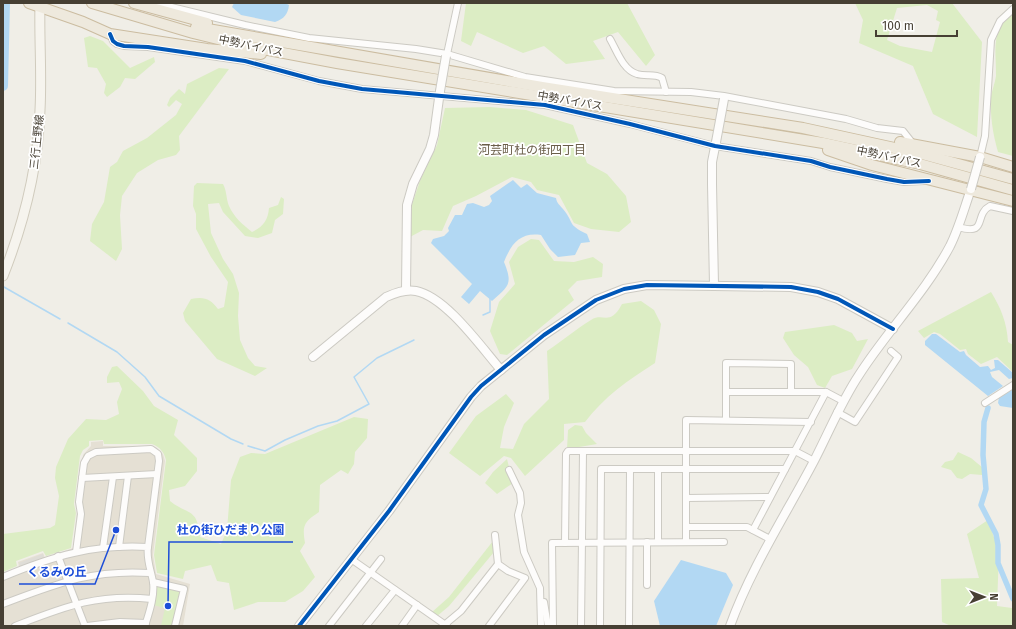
<svg xmlns="http://www.w3.org/2000/svg" width="1016" height="629" font-family="'Fira Sans','Noto Sans JP',sans-serif">
	<style>
		.residential { fill: #e5e0d4 }
		.green { fill: #dcedc4; fill-rule: evenodd }
		.parking { fill: #dfddd7 }
		.water { fill: #b2d8f3 }
		.lines { fill: none; stroke-linecap: round; stroke-linejoin: round }
		.stream { stroke: #b2d8f3; stroke-width: 1.5 }
		.canal { stroke: #b2d8f3; stroke-width: 5.5 }
		.river { stroke: #b2d8f3; stroke-width: 10 }
		.minor-casing { stroke: #cccac3; stroke-width: 8 }
		.tertiary-casing { stroke: #cccac3; stroke-width: 10 }
		.secondary-casing { stroke: #d0cbbd; stroke-width: 11 }
		.trunk-casing { stroke: #cbbca0; stroke-width: 12 }
		.minor { stroke: #fdfcfb; stroke-width: 6 }
		.tertiary { stroke: #fdfcfb; stroke-width: 8 }
		.secondary { stroke: #f6f4ee; stroke-width: 9 }
		.trunk { stroke: #eee9dd; stroke-width: 10 }
		.tertiary-bridge-casing { stroke: #cccac3; stroke-width: 10; stroke-linecap: butt }
		.tertiary-bridge { stroke: #fdfcfb; stroke-width: 8 }
		.cycleway-casing { stroke: #fff; stroke-width: 6 }
		.cycleway { stroke: #0057b8; stroke-width: 4 }
		.labels { text-anchor: middle; dominant-baseline: central; stroke-width: 3.5; stroke-linejoin: round; paint-order: stroke }
		.street-label { font-size: 11px; fill: #463f33; stroke: #fff }
		.neighbourhood-label { font-size: 12px; fill: #6a5e49; stroke: #fff }
		.leader { fill: none; stroke: #1d4ed8; stroke-width: 1.5 }
		.callout-dot { fill: #1d4ed8; stroke: #fff; stroke-width: 1.5 }
		.callout-label { font-size: 12px; text-anchor: middle; font-weight: bold; fill: #1d4ed8; stroke: #fff; stroke-width: 3.5; stroke-linejoin: round; paint-order: stroke }
	</style>
	<rect width="100%" height="100%" fill="#f0eee7"/>
	<polygon class="residential" points="103,441 103,446 153,446 157,448 163,454 165,461 153,555 156,574 190,584 183,626 3,626 3,574 19,567 18,562 43,553 45,558 73,548 83,455 91,446 91,442"/>
	<g class="green">
		<polygon points="466,3 627,3 655,55 646,66 618,32 593,41 605,59 566,64 544,46 523,53 477,32 471,46 461,41"/>
		<path d="M855,3h97l30,39 -5,95 -44,-23 -20,-48 -54,-23 4,-23zM927,5l11,6 -2,9 4,2 -8,30 -32,-6 -13,-6 10,-32z"/>
		<path d="M1013,14v142l-15,-4c-5,-18 -8,-35 -7,-55 1,-7 4,-14 5,-21 1,-23 -7,-46 17,-62z"/>
		<polygon points="90,36 103,41 130,68 154,57 155,62 135,79 125,78 120,87 107,97 104,93 106,84 97,68 88,67 84,38"/>
		<polygon points="219,68 229,69 179,136 180,150 176,155 158,160 137,173 122,196 120,215 122,249 116,261 90,241 92,224 104,202 110,167 117,162 123,151 147,138 176,115 182,104 176,100 169,107 167,105 170,98 179,89 185,94 187,84"/>
		<polygon points="490,107 526,110 573,125 587,163 607,174 626,196 631,222 619,232 591,229 574,223 559,195 537,190 531,182 512,177 476,196 453,206 442,231 423,230 410,237 411,207 421,178 437,145 445,108"/>
		<path d="M197,183l26,1c4,7 3,15 6,22 5,11 13,18 23,26 11,-5 16,-12 17,-24l9,-3 3,-8 3,2 -1,15 -8,6 -3,13 -14,5 -13,-2 -22,-24 -4,-9 -11,1 3,29 12,26 10,15 6,19 -1,23 2,24 8,18 7,8 12,2 -12,8 -38,-17 -32,-38 -2,-8 8,-14c13,-3 20,0 27,10l6,-2 4,-25 -17,-25 -15,-28v-15l-3,-8 1,-20z"/>
		<polygon points="531,239 539,240 554,261 574,262 593,257 603,264 602,277 577,281 568,290 574,300 507,355 500,354 490,331 499,302 515,284 509,262 518,247"/>
		<path d="M991,292c10,16 16,31 17,50l5,3v27l-16,-15 -16,7 -13,-10 -2,-5 -6,1 -20,-16 -6,-2 -10,6 -6,-7z"/>
		<path d="M641,301l13,9 7,14 -6,39c-27,17 -51,34 -70,59l-21,2v16l-39,36 -14,-18 -7,-2 -24,20 -31,-23 27,-37 30,-22 8,9 -10,24 -4,21 13,1 11,-25 25,-25 -2,-48c15,-10 29,-22 44,-31 12,-8 19,7 31,-16z"/>
		<polygon points="834,325 852,333 857,341 868,339 852,369 832,376 825,388 817,385 808,367 794,355 783,338 785,332"/>
		<path d="M117,366l26,25 11,15 24,14 -4,15 23,23v13l-12,15 -16,4 1,11c19,15 27,6 30,36l21,7 6,-14 4,-50 9,-23 11,-4 14,1 89,-37 14,2 -1,19 -12,14 -1,12 -6,10 -7,-4 -21,15 -1,27c-15,10 -17,13 -14,31l-5,8 15,26 -12,14 -18,11h-27l-24,8 -5,-27 -12,-2 -6,-16 -26,6 -2,8 -26,-6 -3,-18 12,-95c-2,-8 -6,-13 -14,-16h-48l-1,-4 -14,1v5l-6,4 -3,6 -6,48 2,9 -5,35 -25,8 -3,-5 -27,10 1,5 -14,6v-38l47,-6 5,-3 4,-29 -4,-18 1,-11 12,-28 18,-20 20,1 13,-6 -2,-12 5,-13 -3,-7 -12,1v-6l5,-10z"/>
		<polygon points="575,425 582,426 586,433 597,444 567,449 568,430"/>
		<polygon points="958,452 971,458 983,468 982,475 970,474 962,479 957,478 951,470 941,467 945,462 953,460"/>
		<polygon points="507,459 513,483 497,494 485,483 493,472"/>
		<polygon points="988,520 999,552 997,606 1012,608 1013,626 951,626 942,622 941,579 979,578 967,534"/>
		<polygon points="493,541 494,552 449,606 436,617 431,613 449,597"/>
		<polygon points="159,586 178,590 180,594 173,626 161,626 165,608 153,605 156,587"/>
	</g>
	<polygon class="parking" points="43,554 44,559 21,567 19,563"/>
	<g class="water">
		<path d="M234,3h51l4,2c-1,9 -5,14 -14,17l-34,-7 -9,-8z"/>
		<path d="M513,180l8,8 6,-4 10,9 19,5c1,6 4,7 7,11 12,14 3,15 24,25l3,8 -9,1 -6,12 -17,2 -8,-8 -9,-14c-21,-3 -30,9 -37,27 9,22 5,24 -12,39l-12,-10 -11,13 -8,-7 11,-13 -41,-41 2,-4 11,-3 5,-5 -1,-3 7,-13h7l5,-11 6,-1 11,4 5,-2 3,-4 -2,-5z"/>
		<polygon points="932,334 936,334 960,352 964,351 966,355 980,367 988,366 991,370 995,368 994,360 998,360 1013,373 1013,378 1009,379 999,370 990,372 992,377 1003,386 988,396 925,345 925,341"/>
		<polygon points="1013,387 1013,408 1000,406 998,403 999,397"/>
		<polygon points="681,560 726,573 733,585 716,626 660,626 654,601"/>
	</g>
	<g class="lines">
		<g class="stream">
			<polyline points="4,287 60,319"/>
			<polyline points="483,315 490,312 490,299"/>
			<polyline points="68,323 117,352 145,377 159,396 231,439 243,444"/>
			<polyline points="248,446 265,451 285,440 318,426 337,421 369,404 354,377 377,358 414,340"/>
		</g>
		<polyline class="canal" points="988,408 984,422 983,455 986,489 981,505 996,534 998,545 998,563 1013,599"/>
		<polyline class="river" points="3,86 5,3"/>
		<defs>
			<g id="minor">
				<polyline points="155,3 245,25 309,38 416,49 447,54 525,77 614,91 691,92 724,96 846,119 877,128 903,131 914,145"/>
				<polyline points="110,34 113,41 117,44 124,46 148,47 245,61 319,81 362,89 545,105 630,124 715,146 811,161 830,167 887,179 904,182 924,181"/>
				<path d="M610,39c7,12 13,31 27,35 9,3 17,-1 25,4l4,14"/>
				<polyline points="447,54 458,3"/>
				<polyline points="980,157 985,136 991,40 1000,21 1013,9"/>
				<path d="M958,227c31,9 15,-12 32,-21l23,5"/>
				<polyline points="727,392 826,392 843,401"/>
				<polyline points="985,403 1013,385"/>
				<polyline points="837,412 855,422 898,357 891,351"/>
				<polyline points="726,420 726,363 791,364 791,392"/>
				<polyline points="658,469 658,542"/>
				<polyline points="509,470 520,493 521,503 518,515 524,552 540,588 541,626"/>
				<polyline points="82,478 157,474"/>
				<polyline points="687,498 770,497"/>
				<polyline points="687,527 747,527 770,539"/>
				<polyline points="753,530 826,392"/>
				<polyline points="686,542 686,420 811,422"/>
				<polyline points="565,543 566,454 568,451 795,451 814,461"/>
				<polyline points="119,547 128,476"/>
				<polyline points="103,548 113,477"/>
				<polyline points="76,552 81,514 79,502 84,463 88,456 96,452 151,449 158,454 159,461 148,547"/>
				<polyline points="58,556 85,626"/>
				<polyline points="351,559 447,626"/>
				<path d="M3,577c50,-21 90,-33 145,-30 -2,12 3,23 5,35 2,14 -4,31 -8,44"/>
				<polyline points="153,582 184,589 175,626"/>
				<polyline points="647,585 647,542"/>
				<polyline points="544,602 548,626"/>
				<path d="M3,604c53,-20 89,-35 147,-31"/>
				<path d="M15,626c49,-19 83,-33 137,-27"/>
				<polyline points="87,626 120,622 146,623"/>
				<polyline points="329,626 381,559"/>
				<polyline points="366,626 395,590"/>
				<polyline points="402,626 417,605"/>
				<polyline points="443,626 461,611 498,564"/>
				<polyline points="489,626 525,578 508,571 498,564 495,535"/>
				<polyline points="553,626 552,543 724,542"/>
				<polyline points="581,626 583,452"/>
				<polyline points="600,626 601,469 785,469"/>
				<polyline points="629,626 630,469"/>
			</g>
			<g id="tertiary">
				<polyline points="714,285 712,184 712,162 716,142"/>
				<polyline points="406,290 407,205 413,184 430,149 434,135 440,91"/>
				<path d="M313,357l73,-60c9,-4 19,-8 30,-6 30,6 65,56 85,79"/>
				<polyline points="299,626 389,511 471,397 481,386 544,335 596,300 624,289 647,285 791,287 818,292 838,299 893,329"/>
				<path d="M730,626c21,-58 55,-110 84,-165 15,-29 27,-59 45,-86 28,-44 66,-82 91,-129 9,-18 14,-37 21,-57"/>
			</g>
			<path id="secondary" d="M3,276c21,-53 35,-109 37,-166 2,-36 -1,-71 0,-107"/>
			<g id="trunk">
				<polyline points="29,3 83,22 110,34 207,49 261,54"/>
				<polyline points="92,3 193,33 246,46 337,63 823,143 920,164 1013,190"/>
				<polyline points="134,3 207,23"/>
				<polyline points="196,27 542,87 803,128 922,154 1013,179"/>
				<polyline points="900,142 980,157 1013,167"/>
				<polyline points="828,150 872,165 1013,201"/>
			</g>
		</defs>
		<use href="#minor" class="minor-casing"/>
		<use href="#tertiary" class="tertiary-casing"/>
		<use href="#secondary" class="secondary-casing"/>
		<use href="#trunk" class="trunk-casing"/>
		<use href="#minor" class="minor"/>
		<use href="#tertiary" class="tertiary"/>
		<use href="#secondary" class="secondary"/>
		<use href="#trunk" class="trunk"/>
		<defs>
			<g id="tertiary-bridge">
				<polyline points="440,91 446,56"/>
				<polyline points="716,142 724,99"/>
				<polyline points="971,189 980,157"/>
			</g>
		</defs>
		<use href="#tertiary-bridge" class="tertiary-bridge-casing"/>
		<use href="#tertiary-bridge" class="tertiary-bridge"/>
		<defs>
			<g id="cycleway">
				<polyline points="110,34 113,41 117,44 124,46 148,47 245,61 319,81 362,89 545,105 630,124 715,146 811,161 830,167 887,179 904,182 929,181"/>
				<polyline points="299,626 389,511 471,397 481,386 544,335 596,300 624,289 647,285 791,287 818,292 838,299 893,329"/>
			</g>
		</defs>
		<use href="#cycleway" class="cycleway-casing"/>
		<use href="#cycleway" class="cycleway"/>
	</g>
	<g class="labels">
		<g class="street-label">
			<text transform="translate(251 46) rotate(12)">中勢バイパス</text>
			<text transform="translate(570 101) rotate(10)">中勢バイパス</text>
			<text transform="translate(37 142) rotate(-84)">三行上野線</text>
			<text transform="translate(889 157) rotate(12)">中勢バイパス</text>
		</g>
		<g class="neighbourhood-label">
			<text x="532" y="150">河芸町杜の街四丁目</text>
		</g>
	</g>
	<path class="leader" d="M168 606L169 542H293M116 530L95 584H19"/>
	<g class="callout-dot">
		<circle cx="168" cy="606" r="4"/>
		<circle cx="116" cy="530" r="4"/>
	</g>
	<g class="callout-label">
		<text x="231" y="534">杜の街ひだまり公園</text>
		<text x="57" y="576">くるみの丘</text>
	</g>
	<rect width="1016" height="629" fill="none" stroke="#463f33" stroke-width="8"/>
	<g transform="translate(984 597) rotate(90)" stroke="#ffffff" stroke-width="3" paint-order="stroke">
	<path d="M0-3L7 15L0 10L-7 15Z" fill="#463f33"/>
	<text y="-6" font-size="11" font-weight="bold" text-anchor="middle" fill="#463f33">N</text>
	</g>
	<path d="M876 30v6h81v-6" fill="none" stroke="#463f33" stroke-width="2"/>
	<text x="882" y="30" font-size="12" fill="#463f33" stroke="#ffffff" stroke-width="3" paint-order="stroke">100 m</text>
</svg>
